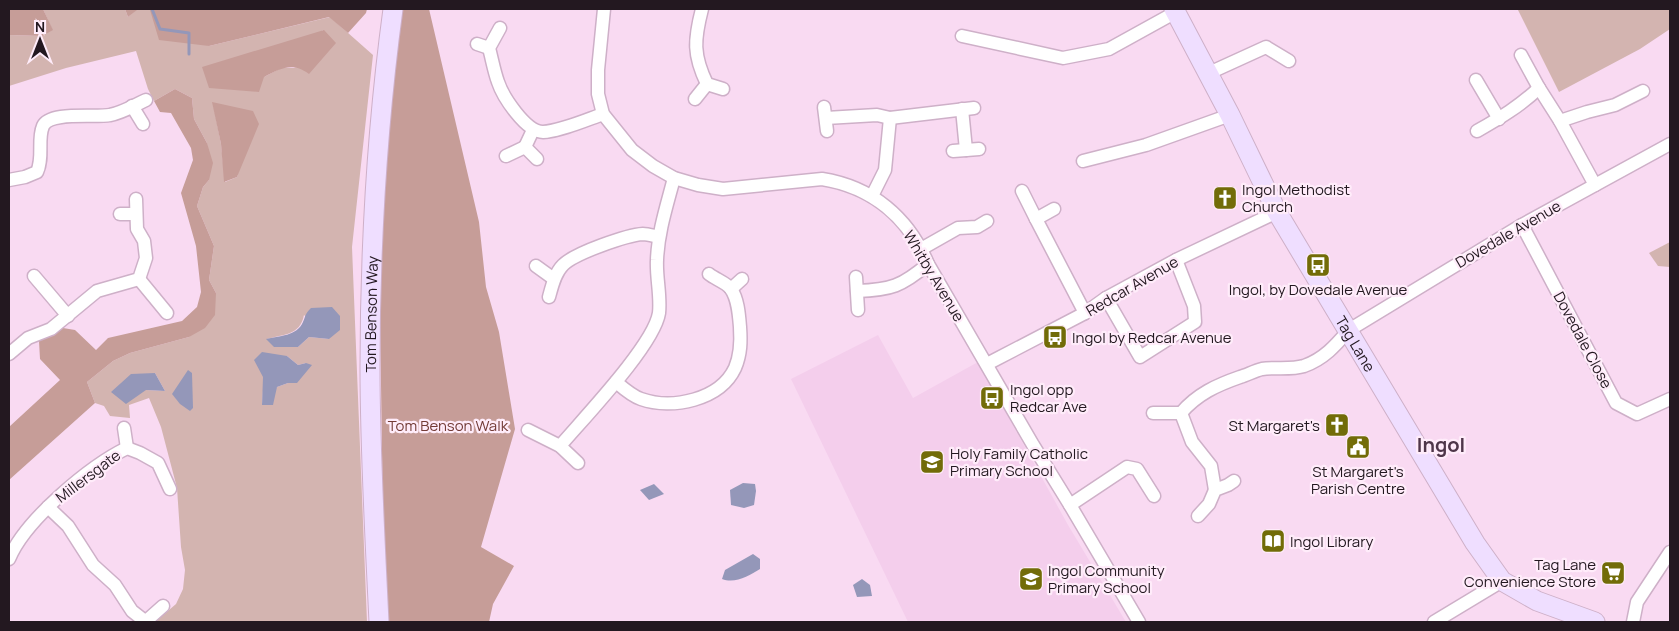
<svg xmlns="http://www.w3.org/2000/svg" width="1679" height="631" font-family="Manrope,sans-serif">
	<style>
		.built { fill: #f4ceec }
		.green { fill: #d3b4b0; fill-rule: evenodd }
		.forest { fill: #c69d98 }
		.water { fill: #9497b9 }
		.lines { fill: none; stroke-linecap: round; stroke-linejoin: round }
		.stream { stroke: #9497b9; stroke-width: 3 }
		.street-casing { stroke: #ceb0c8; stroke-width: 15 }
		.secondary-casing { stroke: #ceb0c8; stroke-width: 21 }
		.street { stroke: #fff; stroke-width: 12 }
		.secondary { stroke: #efdeff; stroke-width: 19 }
		.labels { text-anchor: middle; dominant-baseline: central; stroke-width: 4.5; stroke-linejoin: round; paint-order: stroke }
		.poi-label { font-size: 15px; fill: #231820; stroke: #ffecfa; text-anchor: start }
		.street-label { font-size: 15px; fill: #231820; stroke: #ffecfa }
		.park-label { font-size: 15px; fill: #733b36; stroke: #ffecfa }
		.district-label { font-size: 20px; font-weight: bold; fill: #4f364a; stroke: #ffecfa }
	</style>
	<rect width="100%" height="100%" fill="#f9daf2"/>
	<polygon class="built" points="878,335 913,398 978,362 1068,525 1126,622 908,622 791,379"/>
	<g class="green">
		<path d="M43,9h82l3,8 8,-7h14l59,36 121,-29 43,38 -21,192 15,375h-212l21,-18 7,-15 2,-19 -4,-23 -4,-59 -16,-61 -12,-29 -20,7 1,13 -20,-2 -6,-10 -9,-3 -8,-21 26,-21 17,-8 59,-16 27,-44 -7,-13 5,-34 -17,-40 6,-19 6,-7 -2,-37 -13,-24 -2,-21 -17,-9 -21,12 -6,-12 -12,-38 -70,17 -57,18v-51l33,1 10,-7zM323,30l-22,38h-20l-17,9zM213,103l28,60 -4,14 -12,5 -4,-38zM304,315l25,24 -20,-2 -11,10 -31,-8c16,-5 33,-3 37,-24zM287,356l11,9 8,-2 -18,20 -11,4 -15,17 2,-27zM155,373l10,18 -19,-1z"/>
		<polygon points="1521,9 1670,9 1670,29 1640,49 1559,92 1518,10"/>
		<polygon points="1670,242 1670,267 1658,266 1649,253"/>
	</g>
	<g class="forest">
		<polygon points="9,9 43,9 53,30 42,36 9,35"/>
		<polygon points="125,9 367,9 366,13 348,33 329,17 209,46 159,40 150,10 137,10 128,17"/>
		<polygon points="398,9 429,9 479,222 486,287 499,332 515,429 481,547 514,566 493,604 489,622 387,622 384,591 379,246"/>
		<path d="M324,30l12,13 -27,31c-16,-12 -28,-6 -45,3l-5,15 -50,-4 -7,-21z"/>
		<polygon points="175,89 192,98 194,119 207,143 213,163 209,180 203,187 197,206 214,246 209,280 216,293 215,315 205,328 189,337 130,353 113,361 87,382 95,403 9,480 9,427 60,380 40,359 39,341 63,328 75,330 96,350 108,338 182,321 197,307 201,292 196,246 181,193 193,160 191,148 171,113 160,112 154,101"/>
		<polygon points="212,102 253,111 259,124 237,177 224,182 221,144"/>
	</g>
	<g class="water">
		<path d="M332,307l8,9v14l-11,9 -20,-2 -11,10h-24l-8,-8c13,-3 31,-3 37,-17 3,-7 2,-8 8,-14z"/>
		<polygon points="262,352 287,356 298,365 306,363 312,365 297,383 288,383 277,387 273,405 262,405 263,377 254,360"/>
		<polygon points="188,370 192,373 193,408 190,411 180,404 172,394"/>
		<polygon points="155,373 165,391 146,390 126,404 111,392 131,374"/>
		<polygon points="743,483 755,484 756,491 754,505 744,508 731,505 730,490"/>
		<polygon points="654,484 664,494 649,500 640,490"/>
		<path d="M753,554l7,5v10c-11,7 -25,15 -38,10l3,-9z"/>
		<polygon points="862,579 870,585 872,596 857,597 853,585"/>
	</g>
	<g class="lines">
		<polyline class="stream" points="152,9 160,29 189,33 189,54"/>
		<defs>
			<g id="street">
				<path d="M604,9l-6,61v24l5,20 29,36 21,16 21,12 24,7 25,4 99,-10c50,8 86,38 106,85l105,181 37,60 69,117"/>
				<path d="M702,9c-8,31 -9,46 5,75l16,5"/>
				<path d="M500,28l-11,20c3,11 5,23 9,34 5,15 28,50 45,50 18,-1 43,-12 60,-18"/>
				<polyline points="962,36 1063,58 1109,49 1176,12"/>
				<polyline points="477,44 489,48"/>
				<polyline points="1521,55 1539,88 1560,121 1595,185"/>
				<polyline points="1209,73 1266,47 1289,61"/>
				<polyline points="1476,80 1499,119"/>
				<polyline points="695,99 707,84"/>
				<polyline points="132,106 143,124"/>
				<polyline points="824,107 827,131"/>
				<polyline points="962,109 966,150"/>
				<polyline points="826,118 877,115 890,118 974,108"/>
				<polyline points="1560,121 1587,112 1615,105 1643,91"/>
				<polyline points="533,130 525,147 537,159"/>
				<path d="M1477,131c23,-13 43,-25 62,-43"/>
				<polyline points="953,151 979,149"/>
				<polyline points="506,156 525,147"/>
				<polyline points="1083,161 1146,145 1230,115"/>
				<path d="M9,180l16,-3 12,-5c7,-15 0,-32 6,-46 7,-15 52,-8 67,-11 12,-2 25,-10 36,-15"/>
				<polyline points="1022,191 1036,219 1054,209"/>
				<polyline points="872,196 885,170 890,118"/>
				<polyline points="120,214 136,214"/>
				<polyline points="1036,219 1085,313"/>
				<polyline points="1522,225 1616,403 1637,414 1670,399"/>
				<polyline points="921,249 958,228 977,227 987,221"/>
				<polyline points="536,266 554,279"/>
				<polyline points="34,276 68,316"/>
				<polyline points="856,277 858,310"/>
				<polyline points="139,279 167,313"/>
				<polyline points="731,289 742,279"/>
				<path d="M857,291c34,-1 45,-5 71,-27"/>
				<path d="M549,297c3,-11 6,-24 14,-32 12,-12 64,-30 80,-31 5,0 11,2 16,3"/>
				<polyline points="1106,298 1140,357 1195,322 1194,306 1176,260"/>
				<polyline points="9,354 28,338 51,329 97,291 139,279 146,258 144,241 137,229 136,199"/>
				<polyline points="987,364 1085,313 1106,298 1176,260 1277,212"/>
				<path d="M616,382c7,6 16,14 25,17 31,11 79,1 94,-31 6,-14 6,-27 5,-41 -1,-12 -2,-28 -9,-38 -4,-6 -16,-10 -22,-15"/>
				<polyline points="1153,413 1181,413"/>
				<polyline points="124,428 127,448"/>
				<polyline points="528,430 560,446 578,463"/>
				<path d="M560,446c23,-27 94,-101 99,-133 2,-17 -3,-36 -2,-53 1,-28 10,-55 17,-82"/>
				<path d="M1215,490l-4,-24 -19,-24 -11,-29c16,-19 36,-28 59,-36 7,-2 14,-6 22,-8 13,-2 29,1 42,-3 20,-7 32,-21 45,-36l173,-105 148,-81"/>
				<polyline points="1070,505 1127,467 1137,469 1154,496"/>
				<polyline points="48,507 68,526 93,565 115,585 132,611 146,622"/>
				<polyline points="1198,516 1209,504 1215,490 1228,485 1234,481"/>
				<path d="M9,559c16,-39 81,-93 118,-111l13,5 18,10 12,26"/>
				<polyline points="145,622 163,606"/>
				<polyline points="1434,622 1502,581"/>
				<polyline points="1633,622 1637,602 1670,552"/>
			</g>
			<g id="secondary">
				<path id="s1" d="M1174,9l56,106 47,97 198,331 27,38 35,20 58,21"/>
				<path id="s2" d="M379,622c-4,-84 -9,-169 -9,-254 0,-120 7,-241 23,-359"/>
			</g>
		</defs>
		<use href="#street" class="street-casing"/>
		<use href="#secondary" class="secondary-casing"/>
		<use href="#street" class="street"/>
		<use href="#secondary" class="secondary"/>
	</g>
	<defs>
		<symbol id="church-square" viewBox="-11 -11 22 22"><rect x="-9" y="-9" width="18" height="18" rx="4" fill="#726c08" stroke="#ffecfa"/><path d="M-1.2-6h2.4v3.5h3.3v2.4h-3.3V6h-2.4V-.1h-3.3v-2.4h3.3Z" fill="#fff"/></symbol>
		<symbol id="bus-square" viewBox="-11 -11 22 22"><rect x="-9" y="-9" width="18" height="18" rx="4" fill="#726c08" stroke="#ffecfa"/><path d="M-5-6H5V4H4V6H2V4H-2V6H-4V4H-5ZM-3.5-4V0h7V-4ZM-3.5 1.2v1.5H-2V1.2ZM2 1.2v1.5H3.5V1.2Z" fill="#fff"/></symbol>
		<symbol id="civic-square" viewBox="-11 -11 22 22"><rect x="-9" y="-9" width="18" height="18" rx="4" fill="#726c08" stroke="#ffecfa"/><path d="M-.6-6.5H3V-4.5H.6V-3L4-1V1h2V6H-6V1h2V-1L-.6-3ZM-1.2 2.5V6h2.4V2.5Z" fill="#fff"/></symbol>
		<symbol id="school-square" viewBox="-11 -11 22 22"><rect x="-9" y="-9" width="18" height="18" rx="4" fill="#726c08" stroke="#ffecfa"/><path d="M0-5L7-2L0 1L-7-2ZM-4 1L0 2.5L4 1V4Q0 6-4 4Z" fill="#fff"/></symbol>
		<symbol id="library-square" viewBox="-11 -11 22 22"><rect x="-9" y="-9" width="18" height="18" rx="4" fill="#726c08" stroke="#ffecfa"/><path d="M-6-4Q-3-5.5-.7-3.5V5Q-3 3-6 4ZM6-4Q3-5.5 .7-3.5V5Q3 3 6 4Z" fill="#fff"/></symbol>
		<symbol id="supermarket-square" viewBox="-11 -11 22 22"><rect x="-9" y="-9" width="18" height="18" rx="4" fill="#726c08" stroke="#ffecfa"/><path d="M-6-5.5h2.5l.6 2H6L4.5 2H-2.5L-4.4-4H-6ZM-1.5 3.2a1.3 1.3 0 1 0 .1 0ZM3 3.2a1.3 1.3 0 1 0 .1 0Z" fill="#fff"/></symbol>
	</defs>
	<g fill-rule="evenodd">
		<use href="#church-square" x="1211" y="184" width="28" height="28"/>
		<use href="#bus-square" x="1304" y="251" width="28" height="28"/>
		<use href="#bus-square" x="1041" y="323" width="28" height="28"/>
		<use href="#bus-square" x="978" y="384" width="28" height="28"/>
		<use href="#church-square" x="1323" y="411" width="28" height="28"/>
		<use href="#civic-square" x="1344" y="433" width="28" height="28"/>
		<use href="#school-square" x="918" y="448" width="28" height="28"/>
		<use href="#library-square" x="1259" y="527" width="28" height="28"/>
		<use href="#supermarket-square" x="1599" y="559" width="28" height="28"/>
		<use href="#school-square" x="1017" y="565" width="28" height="28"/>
	</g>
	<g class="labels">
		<g class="poi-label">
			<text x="1242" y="189">Ingol Methodist<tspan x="1242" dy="17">Church</tspan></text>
			<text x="1318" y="289" text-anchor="middle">Ingol, by Dovedale Avenue</text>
			<text x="1072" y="337">Ingol by Redcar Avenue</text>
			<text x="1010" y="389">Ingol opp<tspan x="1010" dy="17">Redcar Ave</tspan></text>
			<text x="1320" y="425" text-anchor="end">St Margaret's</text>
			<text x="950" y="453">Holy Family Catholic<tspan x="950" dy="17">Primary School</tspan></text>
			<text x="1358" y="471" text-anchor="middle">St Margaret's<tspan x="1358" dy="17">Parish Centre</tspan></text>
			<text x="1290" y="541">Ingol Library</text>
			<text x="1596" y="564" text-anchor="end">Tag Lane<tspan x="1596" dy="17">Convenience Store</tspan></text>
			<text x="1048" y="570">Ingol Community<tspan x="1048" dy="17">Primary School</tspan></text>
		</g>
		<g class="street-label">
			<text transform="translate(1508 234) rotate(-30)">Dovedale Avenue</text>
			<text transform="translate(934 276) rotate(59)">Whitby Avenue</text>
			<text transform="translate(1132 286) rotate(-30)">Redcar Avenue</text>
			<text stroke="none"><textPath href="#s2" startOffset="308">Tom Benson Way</textPath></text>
			<text transform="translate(1583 340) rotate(62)">Dovedale Close</text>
			<text stroke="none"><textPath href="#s1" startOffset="381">Tag Lane</textPath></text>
			<text transform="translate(88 476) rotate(-37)">Millersgate</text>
		</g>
		<g class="park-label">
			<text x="448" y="425">Tom Benson Walk</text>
		</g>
		<g class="district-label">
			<text x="1441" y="444">Ingol</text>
		</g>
	</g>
	<rect width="1679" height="631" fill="none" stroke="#231820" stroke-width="20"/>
	<g transform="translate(40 40)" stroke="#ffecfa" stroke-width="4" paint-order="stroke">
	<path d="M0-4L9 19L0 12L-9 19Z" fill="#231820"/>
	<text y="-8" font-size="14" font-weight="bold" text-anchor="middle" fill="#231820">N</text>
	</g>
</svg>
